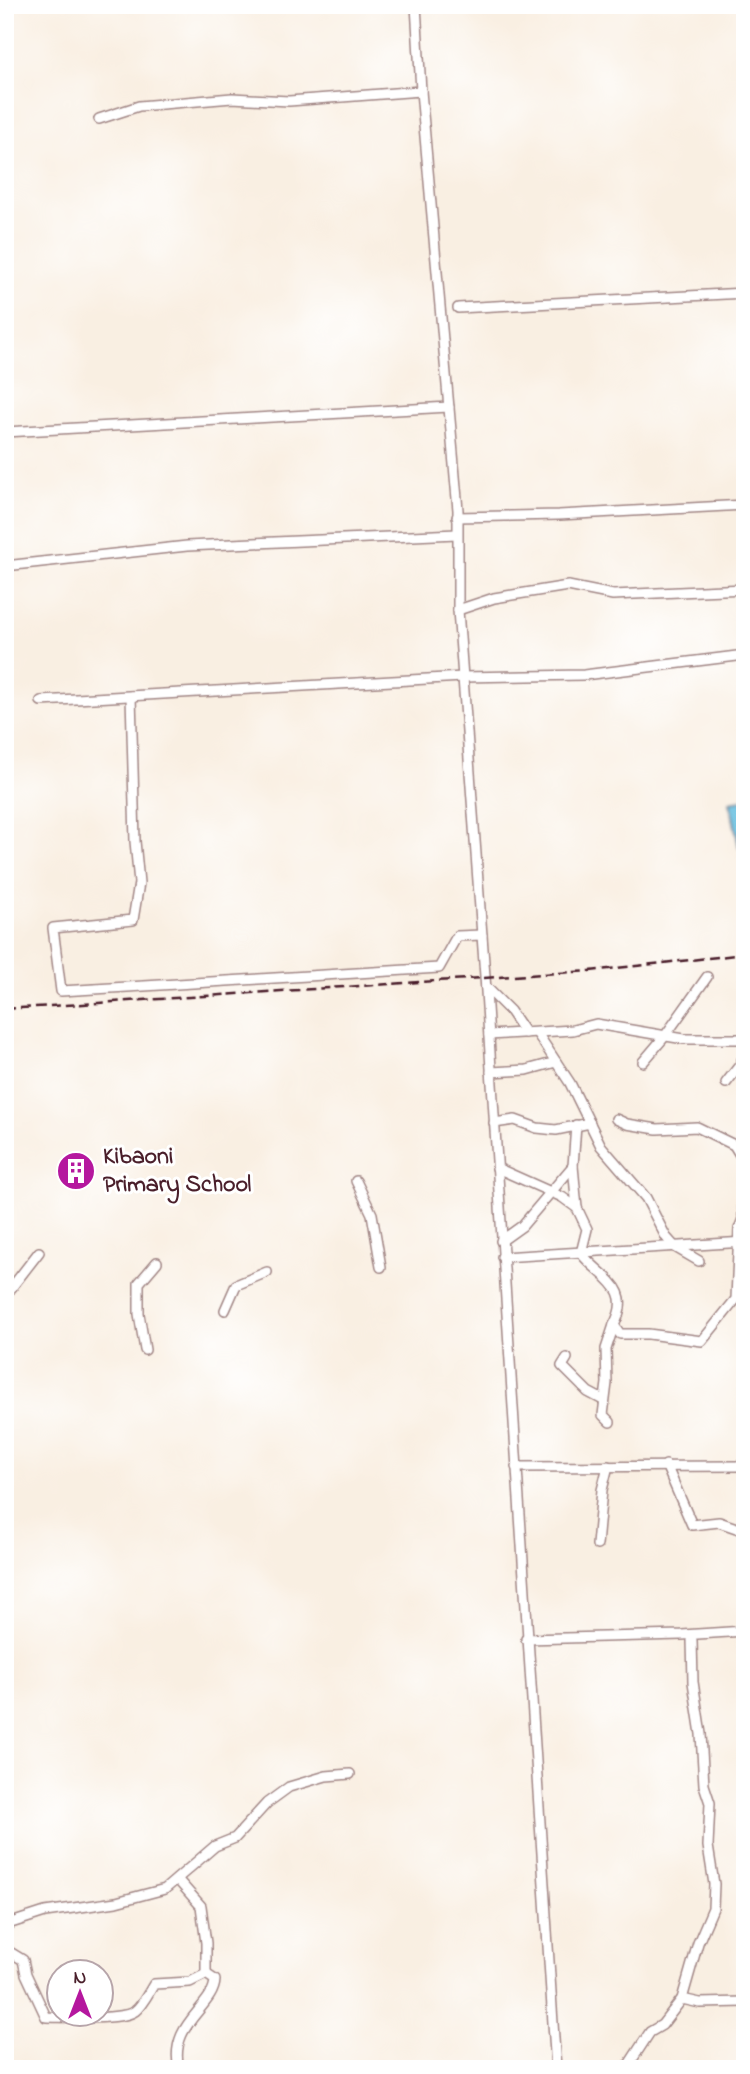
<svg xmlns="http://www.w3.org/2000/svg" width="750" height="2074" font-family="'Indie Flower',sans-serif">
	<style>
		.water { fill: #60bcde; stroke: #556e84; stroke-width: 2 }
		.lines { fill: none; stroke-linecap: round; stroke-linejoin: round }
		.street-casing { stroke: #a28786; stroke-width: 12 }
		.street { stroke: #fff; stroke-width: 9 }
		.rail { stroke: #4a1f2b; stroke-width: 2.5; stroke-dasharray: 10 5; stroke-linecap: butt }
		.labels { text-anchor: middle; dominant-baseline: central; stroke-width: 6; stroke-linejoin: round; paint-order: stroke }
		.poi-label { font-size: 24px; font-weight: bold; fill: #4a1f2b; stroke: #fff; text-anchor: start }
	</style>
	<rect width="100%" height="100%" fill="#fff"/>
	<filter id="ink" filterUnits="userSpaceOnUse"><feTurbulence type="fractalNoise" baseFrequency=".0143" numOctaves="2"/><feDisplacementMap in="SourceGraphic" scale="14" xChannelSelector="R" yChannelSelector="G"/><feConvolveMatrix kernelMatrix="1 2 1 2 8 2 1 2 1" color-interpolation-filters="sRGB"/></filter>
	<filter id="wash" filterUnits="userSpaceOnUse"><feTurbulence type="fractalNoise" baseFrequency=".00686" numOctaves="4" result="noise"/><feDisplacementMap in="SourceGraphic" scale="28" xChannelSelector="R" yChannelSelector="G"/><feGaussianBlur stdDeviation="1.57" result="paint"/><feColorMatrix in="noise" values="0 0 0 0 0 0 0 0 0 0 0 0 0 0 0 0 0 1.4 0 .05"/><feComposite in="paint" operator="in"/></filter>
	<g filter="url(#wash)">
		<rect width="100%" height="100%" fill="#f9efe2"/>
		<polygon class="water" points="745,799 745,846 739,847 730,802"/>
	</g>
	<g filter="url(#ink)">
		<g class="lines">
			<defs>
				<g id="street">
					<polyline points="416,5 421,91 458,510 458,610 485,976 556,2069"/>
					<polyline points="99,119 139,106 232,98 289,101 421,91"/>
					<polyline points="458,308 745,293"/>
					<polyline points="5,432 449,407"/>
					<polyline points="457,517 559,515 745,505"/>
					<polyline points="5,566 187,546 457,534"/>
					<polyline points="458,610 494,598 568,586 613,595 745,589"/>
					<polyline points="131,696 135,841 139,883 133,920 53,928 61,991 439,968 457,936 482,935"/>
					<polyline points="41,701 463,677 584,675 745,655"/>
					<polyline points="486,987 510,1011 525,1033"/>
					<polyline points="537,1033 570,1083 601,1146 646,1198 666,1237 675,1247 699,1261"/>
					<polyline points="489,1035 573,1030 596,1024 684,1039 745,1039"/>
					<polyline points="643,1062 665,1036 707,977"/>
					<polyline points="491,1072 527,1070 556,1062"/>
					<polyline points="726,1083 740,1065 745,1053"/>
					<polyline points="494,1123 515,1120 537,1128 556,1130 590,1123"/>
					<polyline points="576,1125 573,1166 577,1208"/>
					<path d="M497,1168l65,29 15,11 10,21 -6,24c19,25 54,33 33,72l6,9h28l54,7 34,-42 3,-70 4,-10 -1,-61 -8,-13 -37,-18 -40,2 -30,-5 -11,-5"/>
					<polyline points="356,1181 372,1214 381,1267"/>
					<polyline points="501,1241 522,1226 573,1166"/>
					<polyline points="502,1257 745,1242"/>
					<polyline points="5,1296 39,1252"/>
					<polyline points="225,1310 236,1285 267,1272"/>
					<polyline points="145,1350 139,1314 139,1283 157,1262"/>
					<polyline points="567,1358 562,1366 588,1392 603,1400"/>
					<polyline points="610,1422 603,1415 607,1383 606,1349 614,1325"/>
					<polyline points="666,1465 692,1525 719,1522 745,1531"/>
					<polyline points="516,1467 745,1466"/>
					<polyline points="597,1545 602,1490 608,1466"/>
					<polyline points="526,1639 682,1635 745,1631"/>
					<polyline points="5,1925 45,1912 116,1902 165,1889 215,1846 235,1838 267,1803 289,1787 326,1776 350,1774"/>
					<path d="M5,1949l18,11 3,14 20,43c18,0 76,4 89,-6 7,-5 14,-19 19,-27l36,-2 16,-8v-31l-5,-37 -24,-27"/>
					<polyline points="682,1999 700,2003 745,2002"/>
					<path d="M179,2069c-11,-46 35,-61 36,-89l-9,-6"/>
					<polyline points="626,2069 650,2032 662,2025 682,1999 698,1943 713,1908 714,1884 708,1846 710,1803 704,1785 701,1734 693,1682 692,1640"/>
				</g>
			</defs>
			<use href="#street" class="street-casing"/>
			<use href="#street" class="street"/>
			<polyline class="rail" points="5,1009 590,971 745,954"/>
		</g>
	</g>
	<defs>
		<symbol id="building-disc" viewBox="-11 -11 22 22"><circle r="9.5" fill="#b5179e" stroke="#fff"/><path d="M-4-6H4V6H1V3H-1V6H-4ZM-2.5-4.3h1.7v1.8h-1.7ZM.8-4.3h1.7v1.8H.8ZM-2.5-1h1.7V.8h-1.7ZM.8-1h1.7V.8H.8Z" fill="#fff"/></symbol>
	</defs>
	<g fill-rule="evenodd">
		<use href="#building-disc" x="54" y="1149" width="44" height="44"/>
	</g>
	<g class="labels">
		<g class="poi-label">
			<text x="103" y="1157">Kibaoni<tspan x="103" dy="28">Primary School</tspan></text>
		</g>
	</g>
	<rect width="750" height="2074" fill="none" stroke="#fff" stroke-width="28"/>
	<g transform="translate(80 1993)"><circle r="33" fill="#ffffff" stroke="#b7a5aa" stroke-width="2"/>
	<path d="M0-5L12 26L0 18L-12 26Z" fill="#b5179e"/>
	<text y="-10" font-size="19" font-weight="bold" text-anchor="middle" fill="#4a1f2b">N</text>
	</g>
</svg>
